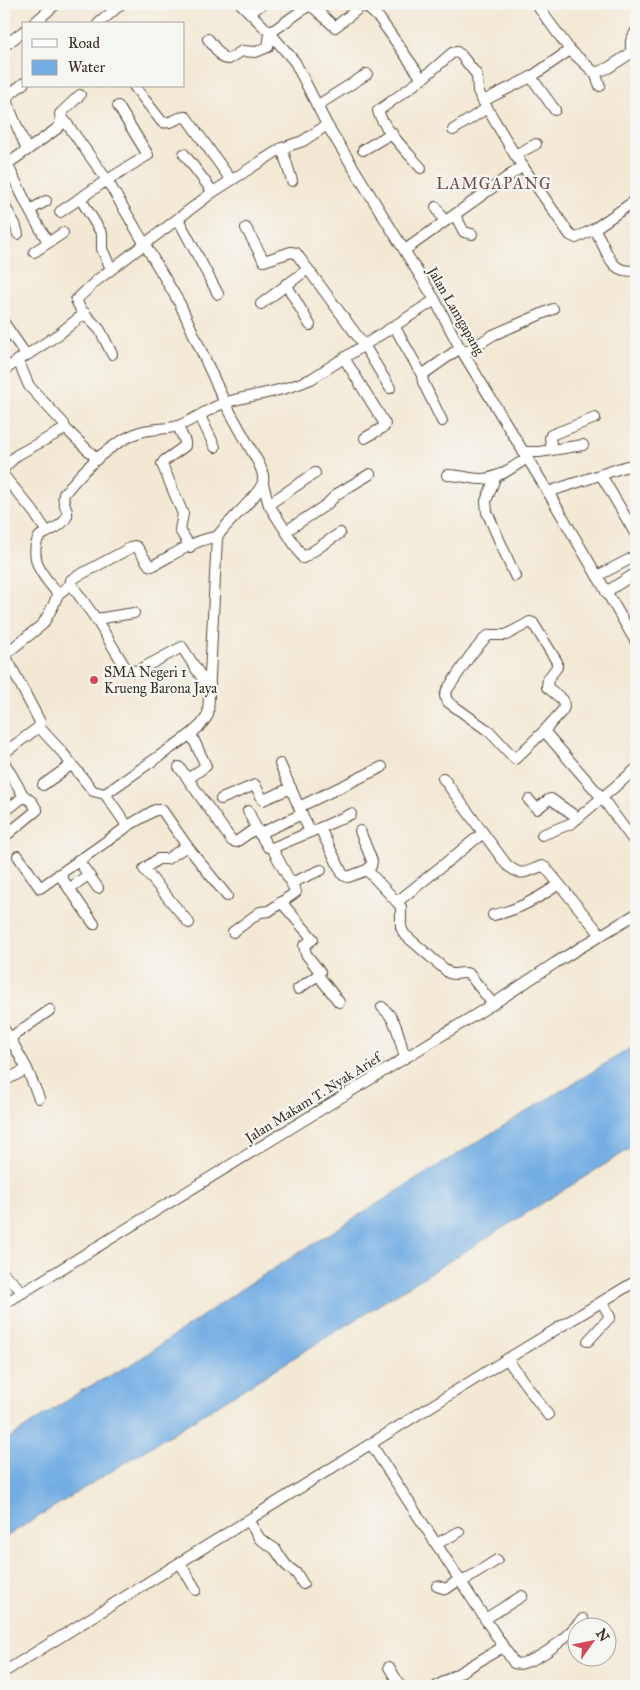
<svg xmlns="http://www.w3.org/2000/svg" width="640" height="1690" font-family="'IM FELL Great Primer',serif">
	<style>
		.water { fill: #73ade3; stroke: #576c80 }
		.lines { fill: none; stroke-linecap: round; stroke-linejoin: round }
		.minor-casing { stroke: #574639; stroke-width: 12 }
		.minor { stroke: #fff; stroke-width: 10 }
		.poi-dot { fill: #d1495b; stroke: #f6f6f2; stroke-width: 2 }
		.labels { text-anchor: middle; dominant-baseline: central; stroke-width: 4.5; stroke-linejoin: round; paint-order: stroke }
		.street-label { font-size: 14px; fill: #3b2a1e; stroke: #f6f6f2 }
		.poi-label { font-size: 14px; fill: #3b2a1e; stroke: #f6f6f2; text-anchor: start }
		.quarter-label { font-size: 16px; letter-spacing: 1px; fill: #754e42; stroke: #f6f6f2 }
	</style>
	<rect width="100%" height="100%" fill="#f6f6f2"/>
	<filter id="ink" filterUnits="userSpaceOnUse"><feTurbulence type="fractalNoise" baseFrequency=".02" numOctaves="2"/><feDisplacementMap in="SourceGraphic" scale="10" xChannelSelector="R" yChannelSelector="G"/><feConvolveMatrix kernelMatrix="1 2 1 2 8 2 1 2 1" color-interpolation-filters="sRGB"/></filter>
	<filter id="wash" filterUnits="userSpaceOnUse"><feTurbulence type="fractalNoise" baseFrequency=".0096" numOctaves="4" result="noise"/><feDisplacementMap in="SourceGraphic" scale="20" xChannelSelector="R" yChannelSelector="G"/><feGaussianBlur stdDeviation="1.12" result="paint"/><feColorMatrix in="noise" values="0 0 0 0 0 0 0 0 0 0 0 0 0 0 0 0 0 1.4 0 .05"/><feComposite in="paint" operator="in"/></filter>
	<g filter="url(#wash)">
		<rect width="100%" height="100%" fill="#f3e8d4"/>
		<polygon class="water" points="636,1045 636,1145 4,1538 4,1442 81,1391 134,1363 246,1286 428,1172"/>
	</g>
	<g filter="url(#ink)">
		<g class="lines">
			<defs>
				<g id="minor">
					<polyline points="241,4 270,33 295,62 327,125 435,300 460,348 548,492 636,642"/>
					<polyline points="536,4 570,50 595,73 608,68 631,53 631,41 636,31"/>
					<polyline points="250,13 262,4"/>
					<polyline points="33,24 56,4"/>
					<polyline points="98,24 121,4"/>
					<polyline points="208,39 223,58 229,59 242,51 256,52 268,47 270,33 308,6 314,8 335,27 364,4 380,19 422,79"/>
					<polyline points="4,46 24,31"/>
					<polyline points="595,73 600,86"/>
					<polyline points="531,77 555,110"/>
					<path d="M134,86l28,36c10,3 15,-6 24,-5l45,63"/>
					<polyline points="4,96 5,98 24,83"/>
					<polyline points="5,98 27,150"/>
					<polyline points="483,101 531,77 570,50"/>
					<polyline points="318,105 367,74"/>
					<polyline points="453,130 487,108"/>
					<polyline points="282,148 292,181"/>
					<polyline points="363,150 392,133"/>
					<polyline points="184,154 213,192"/>
					<polyline points="515,155 536,144"/>
					<polyline points="4,164 8,166 31,213 48,242"/>
					<polyline points="6,165 58,128 60,125 61,113 80,95"/>
					<path d="M421,168c-12,-14 -38,-40 -43,-57l44,-32 30,-26 5,-1 4,3 16,20 1,16 5,10 32,54 55,80 6,3 18,-9c13,17 14,47 42,41"/>
					<polyline points="80,198 102,234 102,249 111,269"/>
					<polyline points="4,205 15,224 18,234"/>
					<polyline points="436,207 444,221"/>
					<polyline points="30,210 46,201"/>
					<polyline points="60,212 107,180 60,114"/>
					<polyline points="455,215 464,232 472,234"/>
					<polyline points="178,219 218,294"/>
					<polyline points="246,228 264,261 291,252 296,253 364,345 390,388"/>
					<polyline points="594,229 636,200"/>
					<polyline points="405,250 523,166"/>
					<polyline points="34,252 63,233"/>
					<polyline points="286,284 310,325"/>
					<polyline points="261,304 308,269"/>
					<polyline points="4,323 26,355"/>
					<polyline points="394,326 422,375 460,348"/>
					<polyline points="464,353 493,335 553,309"/>
					<polyline points="112,354 100,330 81,310 76,300 96,281 213,192 282,148 303,141 327,125"/>
					<polyline points="344,358 385,424 384,427 365,438"/>
					<polyline points="4,370 59,334 85,313"/>
					<polyline points="422,375 423,382 442,421"/>
					<polyline points="200,416 215,447"/>
					<polyline points="178,426 185,442 185,446 164,461 162,464 183,514 180,530 190,547"/>
					<polyline points="65,428 97,459"/>
					<polyline points="552,450 550,438 551,435 595,418"/>
					<polyline points="523,452 539,452 583,445"/>
					<polyline points="4,468 17,455 63,430 65,428 64,424 29,386 18,360"/>
					<path d="M447,475c11,0 21,3 32,4 18,1 34,-12 48,-21"/>
					<polyline points="601,475 635,533"/>
					<polyline points="4,476 33,511 47,532"/>
					<polyline points="496,476 486,501 487,512 515,576"/>
					<polyline points="263,484 269,505 303,558 340,533"/>
					<polyline points="548,492 627,466 636,472"/>
					<polyline points="269,504 315,473"/>
					<polyline points="286,531 326,505 337,494 370,474"/>
					<polyline points="597,576 636,556"/>
					<polyline points="71,584 96,619 127,670 137,671 182,647 204,681 210,684"/>
					<polyline points="606,592 636,573"/>
					<path d="M58,594c-12,-15 -26,-29 -22,-49 1,-3 1,-6 3,-8 2,-2 7,-4 10,-6 7,-3 15,-7 18,-15 2,-7 -6,-13 -3,-22 19,-24 44,-49 73,-61 12,-5 28,-3 41,-7 17,-6 32,-19 49,-24 30,-8 55,-10 84,-23l124,-79"/>
					<polyline points="96,619 134,613"/>
					<polygon points="530,622 533,623 557,662 557,667 548,679 547,687 563,700 564,707 562,711 544,731 515,759 490,732 448,702 445,696 447,690 470,656 486,637 490,635 506,635"/>
					<polyline points="4,653 40,722 39,727 4,753"/>
					<path d="M4,655l39,-31 10,-18 5,-12 13,-10v-4l3,-2 60,-32 3,1 12,18 3,1c18,-9 45,-28 65,-29"/>
					<path d="M39,727l23,25 31,39 12,3 86,-60 10,-9 7,-10 9,-178c10,-16 44,-42 46,-56 1,-7 -2,-13 -5,-19l-33,-59 -45,-99 -73,-124 41,-25 -30,-49"/>
					<polyline points="544,731 602,798 636,844"/>
					<polyline points="191,734 206,766 188,779 232,841 236,842 256,828 268,847 272,848 320,828 343,875 348,877 367,870 397,902"/>
					<polyline points="4,762 23,795 22,798 4,812"/>
					<polyline points="280,764 310,832"/>
					<polyline points="179,767 188,779"/>
					<path d="M443,778l63,86c16,14 19,8 36,2l4,2 13,16"/>
					<polyline points="43,785 71,765"/>
					<polyline points="221,799 255,785 263,800 291,788"/>
					<polyline points="529,800 537,809 548,800 551,799 578,818"/>
					<polyline points="299,807 382,767"/>
					<polyline points="248,811 256,828"/>
					<polyline points="126,827 155,810 162,810 187,846 227,896"/>
					<polyline points="320,828 351,814"/>
					<polyline points="360,831 372,861 371,866 367,870"/>
					<path d="M483,833l-86,69 4,5v20l3,7 45,39c7,3 13,-2 20,1l24,30"/>
					<polyline points="259,834 302,814"/>
					<polyline points="542,835 572,823 636,769"/>
					<polyline points="4,837 37,810 32,802 23,795"/>
					<polyline points="187,846 167,859 158,859 144,869 189,923"/>
					<polyline points="18,856 40,888 124,829 126,827 124,821 105,794"/>
					<polyline points="78,860 98,888"/>
					<polyline points="59,874 94,924"/>
					<polyline points="291,883 321,870"/>
					<polyline points="69,889 88,875"/>
					<polyline points="281,902 313,939 304,946 306,954 320,972 318,975 298,989"/>
					<path d="M493,915c23,-4 46,-17 66,-31l42,51"/>
					<polyline points="233,932 260,912 269,911 296,892 272,848"/>
					<polyline points="318,975 339,1002"/>
					<path d="M382,1007c17,15 16,30 23,50"/>
					<polyline points="4,1029 10,1038 50,1010"/>
					<polyline points="10,1038 27,1069 39,1098"/>
					<polyline points="4,1081 27,1069"/>
					<polyline points="4,1274 23,1292"/>
					<polyline points="4,1304 493,1004 555,963 636,914"/>
					<polyline points="588,1341 610,1317 602,1302"/>
					<polyline points="507,1359 548,1415"/>
					<path d="M371,1444l143,219c6,2 10,0 15,-2 23,-9 37,-25 54,-42"/>
					<polyline points="248,1520 260,1539 275,1549 286,1565 297,1574 303,1584"/>
					<polyline points="436,1544 459,1532"/>
					<polyline points="180,1563 196,1590"/>
					<polyline points="462,1582 497,1560"/>
					<polyline points="437,1586 446,1589 460,1579"/>
					<polyline points="485,1619 522,1596"/>
					<polyline points="389,1667 400,1686"/>
					<polyline points="4,1672 507,1359 636,1281"/>
					<polyline points="437,1686 503,1647"/>
				</g>
			</defs>
			<use href="#minor" class="minor-casing"/>
			<use href="#minor" class="minor"/>
		</g>
	</g>
	<circle class="poi-dot" cx="94" cy="680" r="5"/>
	<g class="labels">
		<g class="street-label">
			<text transform="translate(456 311) rotate(60)">Jalan Lamgapang</text>
			<text transform="translate(313 1098) rotate(-32)">Jalan Makam T. Nyak Arief</text>
		</g>
		<g class="poi-label">
			<text x="104" y="672">SMA Negeri 1<tspan x="104" dy="16">Krueng Barona Jaya</tspan></text>
		</g>
		<g class="quarter-label">
			<text x="494" y="183">LAMGAPANG</text>
		</g>
	</g>
	<rect width="640" height="1690" fill="none" stroke="#f6f6f2" stroke-width="20"/>
	<rect x="22" y="22" width="162" height="65" fill="#f6f6f2" stroke="#aba49d"/>
	<rect x="32" y="39" width="25" height="8" fill="#ffffff" stroke="#aba49d"/>
	<text x="68" y="48" font-size="15" fill="#3b2a1e">Road</text>
	<rect x="32" y="60" width="25" height="15" fill="#73ade3" stroke="#aba49d"/>
	<text x="68" y="72" font-size="15" fill="#3b2a1e">Water</text>
	<g transform="translate(592 1642) rotate(57)"><circle r="24" fill="#f6f6f2" stroke="#aba49d"/>
	<path d="M0-4L9 19L0 12L-9 19Z" fill="#d1495b"/>
	<text y="-8" font-size="14" font-weight="bold" text-anchor="middle" fill="#3b2a1e">N</text>
	</g>
</svg>
